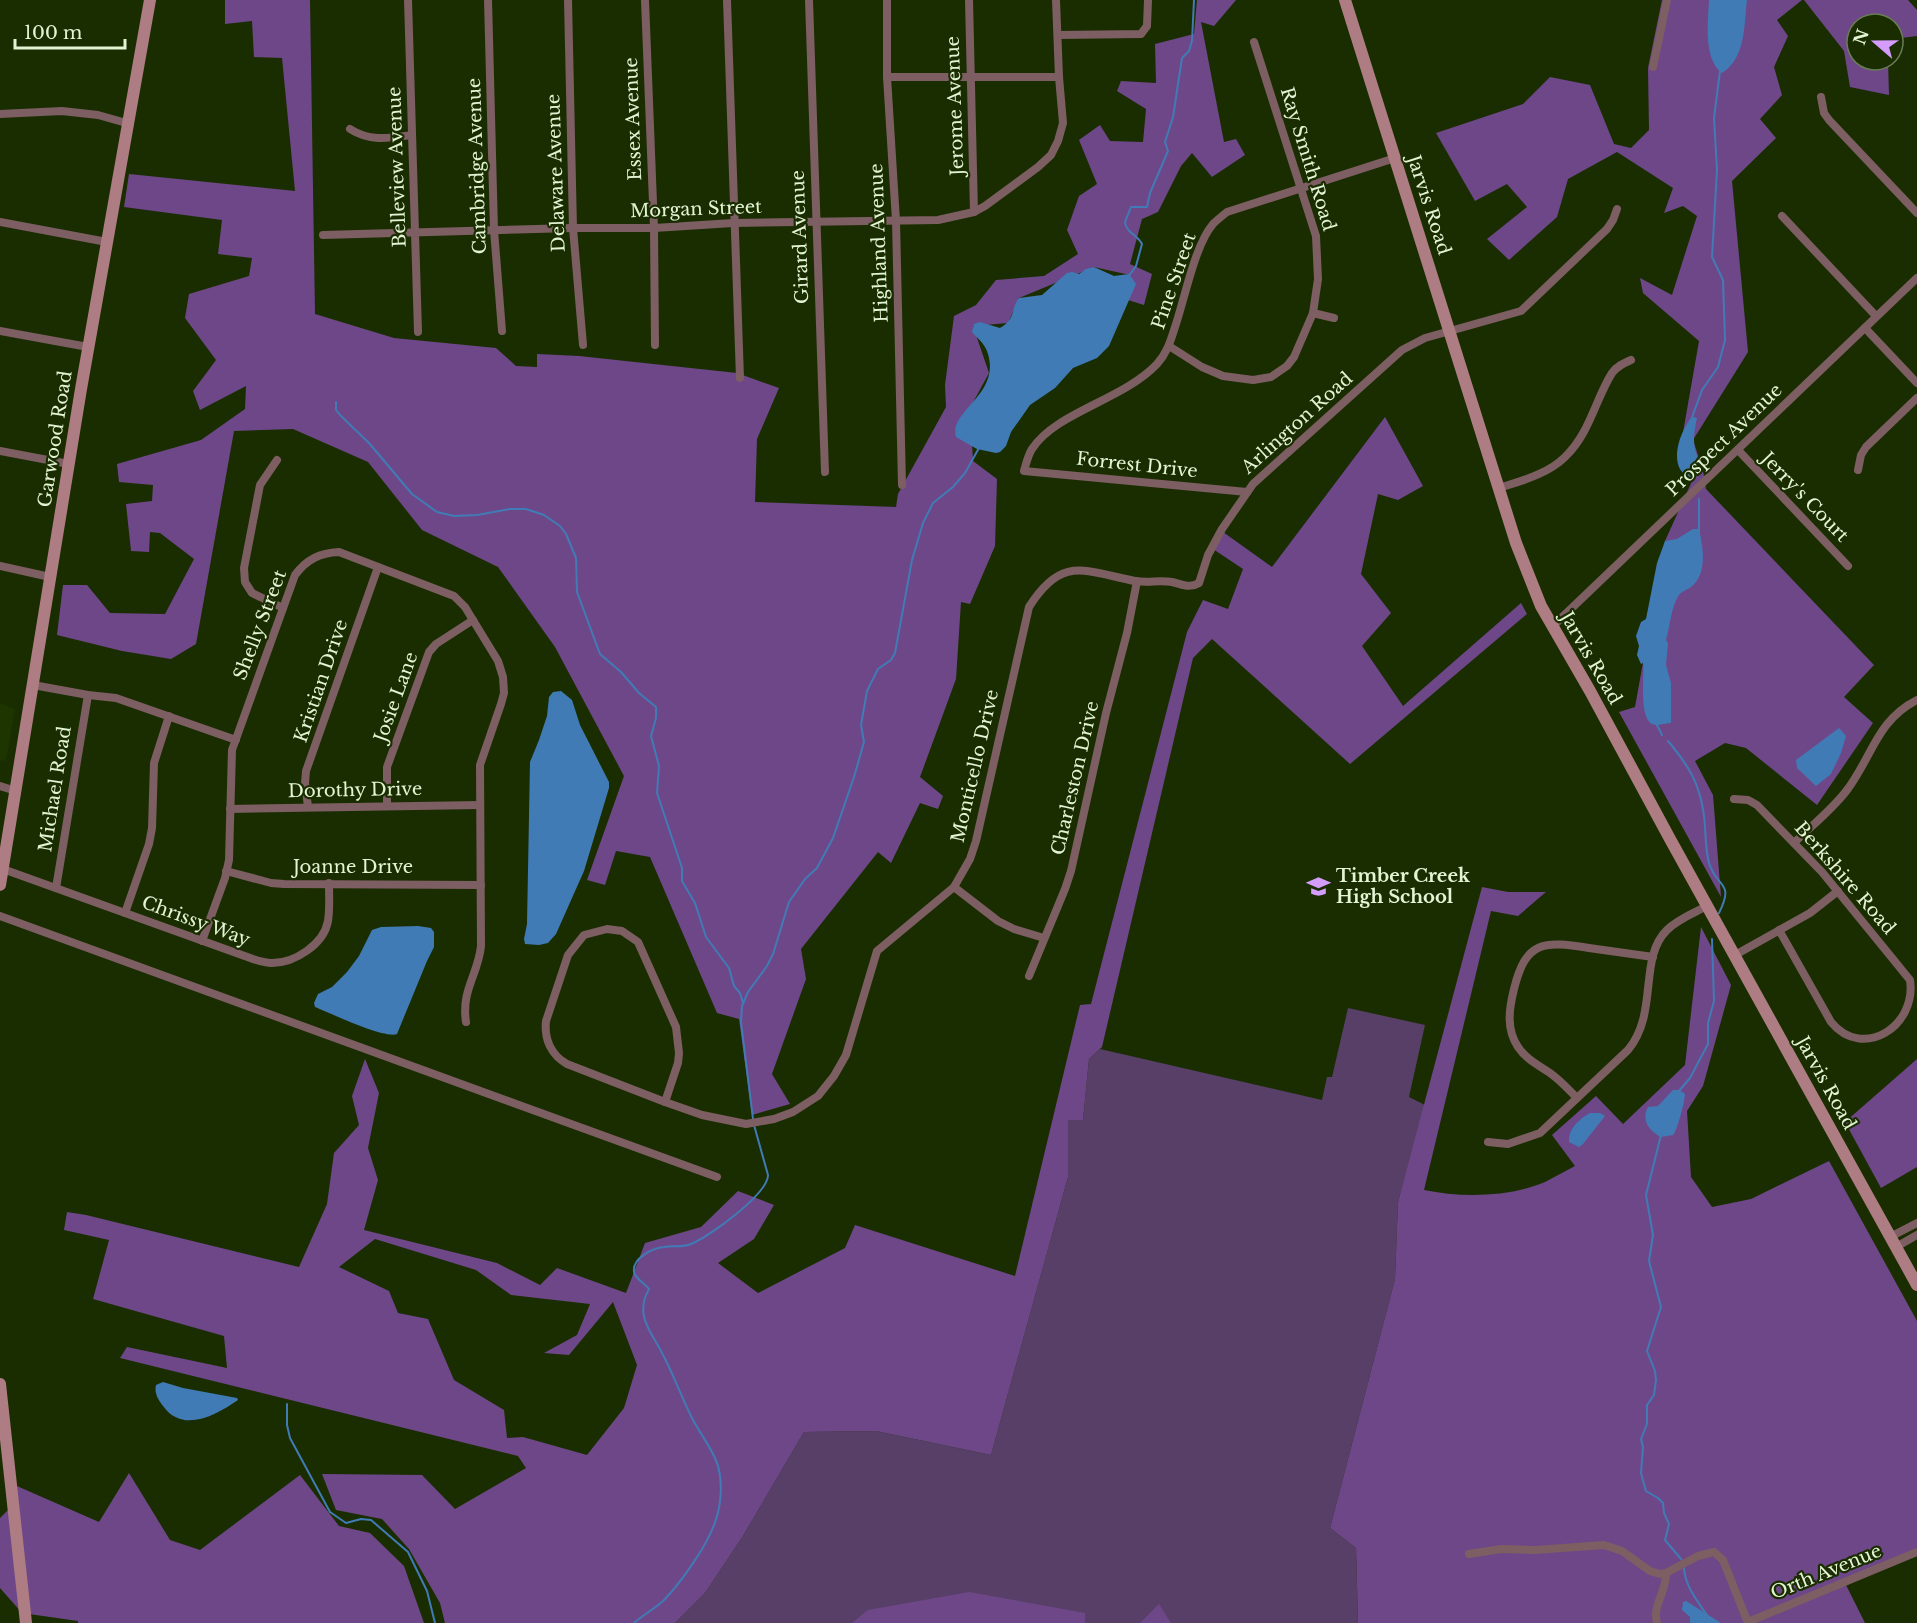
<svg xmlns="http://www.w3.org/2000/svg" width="1917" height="1623" font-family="'Libre Baskerville',serif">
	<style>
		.built { fill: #1f3500 }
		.green { fill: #573f67 }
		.forest { fill: #6e4788; fill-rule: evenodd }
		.water { fill: #417bb6 }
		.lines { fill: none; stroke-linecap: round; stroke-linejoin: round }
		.stream { stroke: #417bb6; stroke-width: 2 }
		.street { stroke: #7d5e62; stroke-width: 8 }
		.secondary { stroke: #ae7d83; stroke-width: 12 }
		.labels { text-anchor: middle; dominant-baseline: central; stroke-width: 4.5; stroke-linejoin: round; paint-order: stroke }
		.street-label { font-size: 18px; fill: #e3f4d4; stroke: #1a2d00 }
		.poi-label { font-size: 18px; font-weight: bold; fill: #e3f4d4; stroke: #1a2d00; text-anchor: start }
	</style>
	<rect width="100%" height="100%" fill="#1a2d00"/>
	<polygon class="built" points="0,703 15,709 6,761 0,760"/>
	<polygon class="green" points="1348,1008 1425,1025 1409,1097 1425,1105 1398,1202 1395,1279 1330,1528 1356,1548 1358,1623 675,1623 705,1593 743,1536 804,1432 876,1431 991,1455 1068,1177 1068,1120 1083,1120 1089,1059 1100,1049 1322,1100 1327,1077 1332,1077"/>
	<g class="forest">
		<polygon points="225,0 310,0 315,314 394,338 496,348 516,366 537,367 537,354 579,356 737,373 779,388 757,439 755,502 896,507 898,494 946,407 945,385 954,316 976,305 996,280 1044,276 1078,254 1067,230 1079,196 1097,184 1079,140 1100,125 1110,141 1143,142 1146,109 1117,91 1121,81 1156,83 1155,44 1194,34 1197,0 1236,0 1214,26 1201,22 1224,142 1236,139 1245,155 1212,177 1192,153 1181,166 1158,212 1142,219 1130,264 1152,274 1144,305 1128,300 1130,275 1094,267 1019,298 1008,323 973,326 989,373 970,408 973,461 997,479 995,546 970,604 961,602 956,679 920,777 943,796 938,809 920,803 891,863 878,852 801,949 806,979 772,1074 790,1104 752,1115 739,1019 717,1013 650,857 616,851 605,885 587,880 624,776 555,647 498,567 422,530 368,462 293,429 234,431 196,644 171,659 122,651 57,635 63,585 87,585 110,613 165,614 194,559 160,533 150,532 149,552 131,551 126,504 152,501 153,485 119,482 117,464 201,440 245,409 246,386 200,410 193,391 216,360 185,318 189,294 249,276 252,258 218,254 222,220 124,207 129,174 295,191 282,58 254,57 252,21 225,24"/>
		<polygon points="1662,0 1802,0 1777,20 1788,36 1774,67 1782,95 1760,119 1776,138 1732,181 1748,352 1693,440 1703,470 1706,489 1874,665 1844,697 1873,723 1817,805 1746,748 1725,743 1695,761 1713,795 1721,897 1619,712 1635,707 1665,541 1693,479 1681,444 1699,341 1643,293 1640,278 1672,295 1697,216 1683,206 1664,213 1673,188 1617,152 1568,179 1557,217 1509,260 1487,239 1527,207 1507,184 1475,201 1436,133 1523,104 1550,77 1590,85 1614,144 1631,148 1649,130 1648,68"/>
		<polygon points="1804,0 1908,0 1917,10 1917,36 1893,39 1893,24 1857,24 1857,60 1888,60 1889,95 1850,87 1844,51"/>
		<path d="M1385,417l38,69 -25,14 -20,-6 -17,80 30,39 -29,33 41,60 118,-103 6,11 -177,150 -138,-125 -19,19 -91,389 -13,12 -6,61h-15v57l-77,278 -115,-24 -72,1 -61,104 -38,57 -30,30h-230l-5,-20 -31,-54 -27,-30 -46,-9 -14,-36 100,1 33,34 71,-41 -8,-12 -398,-98 7,-11 100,21 -3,-32 -131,-37 16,-59 -45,-10 3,-18 19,3 213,52 28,-63 7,-51 25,-28 -7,-29 13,-37 14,34 -11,55 10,32 -14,50 133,33 43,22 17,-17 69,25 19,-50 56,-16 37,-36 36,14 -20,34 -36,24 40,30 87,-45 10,-23 160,51 65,-271 11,-1 96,-372 16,-32 25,9 15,-40 -30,-20 10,-17 49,35zM375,1239l101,31 35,25 79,9 -13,31 -33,18 25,2 44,-53 24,63 -13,43 -37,47 -64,-18 -16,1 -3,-28 -50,-30 -26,-61 -30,-6 -9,-22 -50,-24z"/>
		<path d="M1482,887l26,5h38l-28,24 -27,-5 -67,279c38,8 86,7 121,-8 10,-5 20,-11 30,-16l-23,-31 44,-39 27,28 62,-59 16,-138 30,58 -28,101 -16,25 4,66 21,30 39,-8 78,-38 88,160v231l-72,31 20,40h-507l-2,-75 -26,-20 65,-249 3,-77z"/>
		<polygon points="1917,1059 1917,1167 1881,1188 1845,1122"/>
		<polygon points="129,1473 170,1540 200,1550 300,1475 339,1526 370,1533 404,1566 424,1623 78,1623 78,1621 22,1613 0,1588 0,1518 11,1507 10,1483 99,1522"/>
		<polygon points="969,1592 1085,1613 1085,1623 852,1623 868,1610"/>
		<polygon points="1159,1604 1171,1623 1140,1623"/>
	</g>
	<g class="water">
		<path d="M1709,0h38c-3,24 -1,58 -25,73 -19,-14 -14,-52 -13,-73z"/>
		<path d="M1094,267l20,9 15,-2 7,10 -27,62 -12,12 -24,10 -18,20 -25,17 -19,27 -5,14 -6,6 -4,1 -19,-4 -21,-12c-8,-27 47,-42 31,-86 -3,-8 -10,-13 -15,-19l2,-8 6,-2 20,6c17,-10 10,-19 19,-30l23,-3 25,-22 5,-1 7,2 7,-5z"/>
		<path d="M1694,417l3,1c-5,22 -4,31 6,52l-10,9 -3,1c-3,-4 -8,-7 -10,-11 -8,-16 2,-39 11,-51z"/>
		<path d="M1693,529h6c4,18 9,45 -8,58 -4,3 -9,4 -12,8 -8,11 -9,32 -13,45l2,3 -2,22 5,18v40c-4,0 -11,2 -14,2 -20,1 -12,-51 -14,-62l-2,1 -4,-9 2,-9 -3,-10 5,-14 5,-3 11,-56 8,-22 12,-2z"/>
		<polygon points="561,691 572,700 580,725 609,782 609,788 584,871 556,934 548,943 539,945 525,944 524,939 527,924 530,762 539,740 547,716 549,697 553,692"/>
		<polygon points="1839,728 1846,736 1841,753 1831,774 1816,786 1797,768 1796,760"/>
		<path d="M418,926l13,2 3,4v15l-7,14 -30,73c-13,5 -67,-21 -82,-27l-1,-4 4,-9 14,-7 15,-15 12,-16 13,-26 9,-3z"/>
		<path d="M1673,1090h6l6,4c0,7 -8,37 -12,41l-12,2c-12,-6 -20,-17 -13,-30l10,-1z"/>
		<path d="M1590,1113h10l5,3 -22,28 -4,3 -10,-5c-1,-13 10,-23 21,-29z"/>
		<path d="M163,1382l20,6 54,10 1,2c-22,15 -55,34 -75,6 -5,-7 -9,-13 -7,-21z"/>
		<polygon points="1686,1601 1721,1623 1690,1623 1690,1617 1682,1610 1683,1602"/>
	</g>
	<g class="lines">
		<g class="stream">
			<path d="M1128,277l8,-11 6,-22c-4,-9 -16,-11 -17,-22l6,-15h16l3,-14 18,-42 -3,-9 8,-25 9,-59 7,-7 3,-10 2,-41"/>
			<polyline points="336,402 336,410 340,415 369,443 412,494 437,512 454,516 477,515 510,509 526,509 544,515 560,526 566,534 576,558 577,592 600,654 621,672 639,693 656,707 656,718 651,736 659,766 657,793 682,868 682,881 695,903 706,937 729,968 734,986 740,993 743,1003"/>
			<polyline points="1691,420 1702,390 1718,367 1725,340 1723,280 1712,257 1717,170 1714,118 1720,71"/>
			<polyline points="1699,499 1699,532"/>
			<polyline points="1656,723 1662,735"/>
			<path d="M1668,741c21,25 32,43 36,75 2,16 1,32 5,47 8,26 26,18 10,50"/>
			<polyline points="1679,1091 1690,1078 1708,1044 1708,1023 1714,1001 1712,939"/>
			<polyline points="753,1119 741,1022 742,1006 748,992 767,966 773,954 789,902 805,879 817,868 833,838 854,777 864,742 861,725 867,691 878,669 891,660 895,653 912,560 923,523 933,503 953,487 965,473 979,448"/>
			<polyline points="1661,1135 1646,1195 1653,1235 1649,1261 1661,1307 1647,1351 1655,1371 1656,1380 1654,1395 1647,1405 1647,1424 1641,1439 1643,1447 1641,1473 1646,1491 1658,1498 1663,1503 1664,1513 1669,1524 1665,1540 1681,1559"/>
			<polyline points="287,1404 287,1425 290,1438 330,1512 346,1523 361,1519 371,1520 408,1552 427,1591 435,1623"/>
			<path d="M1684,1568c1,21 18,38 28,55"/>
			<path d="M634,1623c9,-8 20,-14 29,-22 17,-17 43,-54 51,-76 7,-17 9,-41 4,-59 -5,-17 -18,-32 -26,-48 -11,-22 -19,-45 -31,-67 -12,-22 -26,-37 -12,-62 -4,-6 -14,-10 -15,-17 -2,-14 19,-24 30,-25 9,-2 18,1 27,-3 18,-7 77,-50 77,-69l-14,-50"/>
		</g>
		<g class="street">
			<polyline points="408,0 418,332"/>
			<polyline points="488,0 494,230 502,331"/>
			<polyline points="568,0 573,228 583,345"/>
			<polyline points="645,0 654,228 655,345"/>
			<polyline points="727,0 740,378"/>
			<polyline points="809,0 825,472"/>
			<polyline points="887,0 887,77 896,221 902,485"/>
			<polyline points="969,0 974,212"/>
			<polyline points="1058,35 1141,34 1147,26 1148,0"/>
			<polyline points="1653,67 1667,0"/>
			<polyline points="887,77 1059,77"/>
			<polyline points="1821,97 1824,113 1829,120 1917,213"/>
			<polyline points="0,114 62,111 98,115 130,124"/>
			<path d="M350,129c20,13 40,9 62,6"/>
			<polyline points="1782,216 1876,316"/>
			<polyline points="0,222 107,242"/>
			<polyline points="323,235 573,228 654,228 733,223 938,220 974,212 985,206 1038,167 1051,155 1058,141 1063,123 1059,77 1056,0"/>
			<polyline points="1313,313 1334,318"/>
			<polyline points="1865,328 1917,383"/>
			<polyline points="0,331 88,347"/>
			<polyline points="1169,346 1202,367 1223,376 1253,380 1271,377 1287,366 1294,357 1313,313 1318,279 1316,236 1254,42"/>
			<polyline points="1738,450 1848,566"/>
			<polyline points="0,451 69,464"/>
			<polyline points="277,460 260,485 244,568 245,582 252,593 283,608"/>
			<polyline points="1858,470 1861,455 1866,447 1917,398"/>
			<path d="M1499,488c22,-7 49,-14 66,-31 25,-24 30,-57 47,-84 5,-7 12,-10 19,-13"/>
			<path d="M1247,492l-223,-21c2,-7 4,-16 8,-22 24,-37 91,-49 125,-85 11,-12 14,-25 19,-40 9,-27 19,-79 37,-100 4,-4 9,-8 14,-12l168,-54"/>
			<polyline points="0,566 50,577"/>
			<polyline points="1553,626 1917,278"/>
			<polyline points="33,685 88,695 116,698 236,740"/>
			<polyline points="0,786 16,791"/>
			<path d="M1734,799l14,1 9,5 65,67 88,108c7,46 -47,81 -79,42l-52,-92"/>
			<polyline points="387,806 387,767 429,652 436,644 473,620"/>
			<polyline points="308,807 305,783 306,771 378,567"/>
			<polyline points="230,809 480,805"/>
			<path d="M1794,843c17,-17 38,-33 53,-53 25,-33 30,-70 70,-90"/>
			<path d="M0,868l253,91c6,2 13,4 19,4 23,0 52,-19 56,-42 2,-12 1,-26 1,-38"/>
			<polyline points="226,871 271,883 284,884 481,885"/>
			<polyline points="954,887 998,921 1014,929 1044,938"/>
			<polyline points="56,888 88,695"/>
			<polyline points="125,913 149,844 152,828 154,763 169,716"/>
			<polyline points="0,916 717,1177"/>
			<path d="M607,929l15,2 16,11 38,85 3,26 -1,10 -13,39 -98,-38c-16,-9 -23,-25 -21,-43l22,-66 16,-20z"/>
			<path d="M202,941l23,-63 4,-18 3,-110 63,-175c12,-16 25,-22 44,-23l115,44 11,11 33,54 5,16 1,16 -3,11 -21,61 1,181c-3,29 -20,44 -15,76"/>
			<polyline points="1735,955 1810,913 1838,891"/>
			<polyline points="1029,976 1065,889 1071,871 1106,713 1127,633 1137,581"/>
			<path d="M1577,1098c-9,-9 -17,-18 -27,-25 -12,-8 -24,-14 -32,-26 -12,-18 -9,-38 -4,-58 12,-49 30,-48 75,-41 21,3 43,6 64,9"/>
			<path d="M665,1102l37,13 44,9 28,-5 19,-7 25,-16 16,-20 12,-21 31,-104 77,-64 16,-28 6,-18 53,-234c33,-52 55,-36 106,-26 12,2 25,-1 37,1 10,2 17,7 27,1l9,-28 14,-26 31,-45 149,-134 23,-12 96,-27 86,-82 6,-9 4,-11"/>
			<path d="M1488,1142l20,2 32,-11 88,-83c31,-37 10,-92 39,-120 11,-11 27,-17 40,-24"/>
			<polyline points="1890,1237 1917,1223"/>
			<polyline points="1896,1247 1917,1235"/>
			<polyline points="1469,1554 1501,1549 1535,1550 1604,1545 1622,1551 1650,1571 1660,1574 1666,1573 1698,1556 1714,1552 1723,1560 1748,1623"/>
			<polyline points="1748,1622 1917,1552"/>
			<path d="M1657,1623c-5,-18 10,-32 9,-50"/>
		</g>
		<g class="secondary">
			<polyline points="1345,0 1516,543 1541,606 1590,691 1670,839 1917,1285"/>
			<polyline points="0,885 81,389 150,0"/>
			<polyline points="0,1384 26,1623"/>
		</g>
	</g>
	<defs>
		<symbol id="school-bare" viewBox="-9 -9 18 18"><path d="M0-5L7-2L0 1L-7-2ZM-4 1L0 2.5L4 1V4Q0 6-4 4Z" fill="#d49cfb" stroke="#1a2d00" stroke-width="2.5" paint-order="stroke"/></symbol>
	</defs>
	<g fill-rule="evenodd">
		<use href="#school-bare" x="1302" y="870" width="33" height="33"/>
	</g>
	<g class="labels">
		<g class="street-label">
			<text transform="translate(955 106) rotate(-92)">Jerome Avenue</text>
			<text transform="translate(633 119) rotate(-92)">Essex Avenue</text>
			<text transform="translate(1308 159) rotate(73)">Ray Smith Road</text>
			<text transform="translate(477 166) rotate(-92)">Cambridge Avenue</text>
			<text transform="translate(397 167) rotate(-92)">Belleview Avenue</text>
			<text transform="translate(556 173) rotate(-92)">Delaware Avenue</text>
			<text transform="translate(1429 205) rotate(72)">Jarvis Road</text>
			<text transform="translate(696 209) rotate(-2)">Morgan Street</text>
			<text transform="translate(800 237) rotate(-92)">Girard Avenue</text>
			<text transform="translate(879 243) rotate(-92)">Highland Avenue</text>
			<text transform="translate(1174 281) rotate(-71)">Pine Street</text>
			<text transform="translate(1297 423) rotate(-42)">Arlington Road</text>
			<text transform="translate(55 439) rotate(-81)">Garwood Road</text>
			<text transform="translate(1724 440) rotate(-44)">Prospect Avenue</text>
			<text transform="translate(1137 465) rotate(6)">Forrest Drive</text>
			<text transform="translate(1805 497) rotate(46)">Jerry's Court</text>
			<text transform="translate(260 625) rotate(-69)">Shelly Street</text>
			<text transform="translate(1591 658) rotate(60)">Jarvis Road</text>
			<text transform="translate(321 681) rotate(-71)">Kristian Drive</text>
			<text transform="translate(396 697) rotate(-70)">Josie Lane</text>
			<text transform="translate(975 766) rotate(-77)">Monticello Drive</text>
			<text transform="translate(1075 778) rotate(-77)">Charleston Drive</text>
			<text transform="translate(55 789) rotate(-81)">Michael Road</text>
			<text transform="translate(355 790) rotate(-1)">Dorothy Drive</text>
			<text x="353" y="867">Joanne Drive</text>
			<text transform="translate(1845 878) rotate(49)">Berkshire Road</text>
			<text transform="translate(196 921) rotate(20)">Chrissy Way</text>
			<text transform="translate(1826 1083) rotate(61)">Jarvis Road</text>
			<text transform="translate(1826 1572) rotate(-22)">Orth Avenue</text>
		</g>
		<g class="poi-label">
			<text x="1336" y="876">Timber Creek<tspan x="1336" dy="21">High School</tspan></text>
		</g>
	</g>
	<g transform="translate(1875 42) rotate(290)"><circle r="28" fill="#1a2d00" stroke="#6a7d55" stroke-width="1.5"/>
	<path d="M0-4.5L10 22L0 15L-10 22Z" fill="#d49cfb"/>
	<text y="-9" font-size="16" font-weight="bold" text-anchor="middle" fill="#e3f4d4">N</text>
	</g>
	<path d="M15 39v9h110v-9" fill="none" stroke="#e3f4d4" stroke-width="3"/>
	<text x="24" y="39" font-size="18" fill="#e3f4d4" stroke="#1a2d00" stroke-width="4.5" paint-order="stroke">100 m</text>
</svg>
